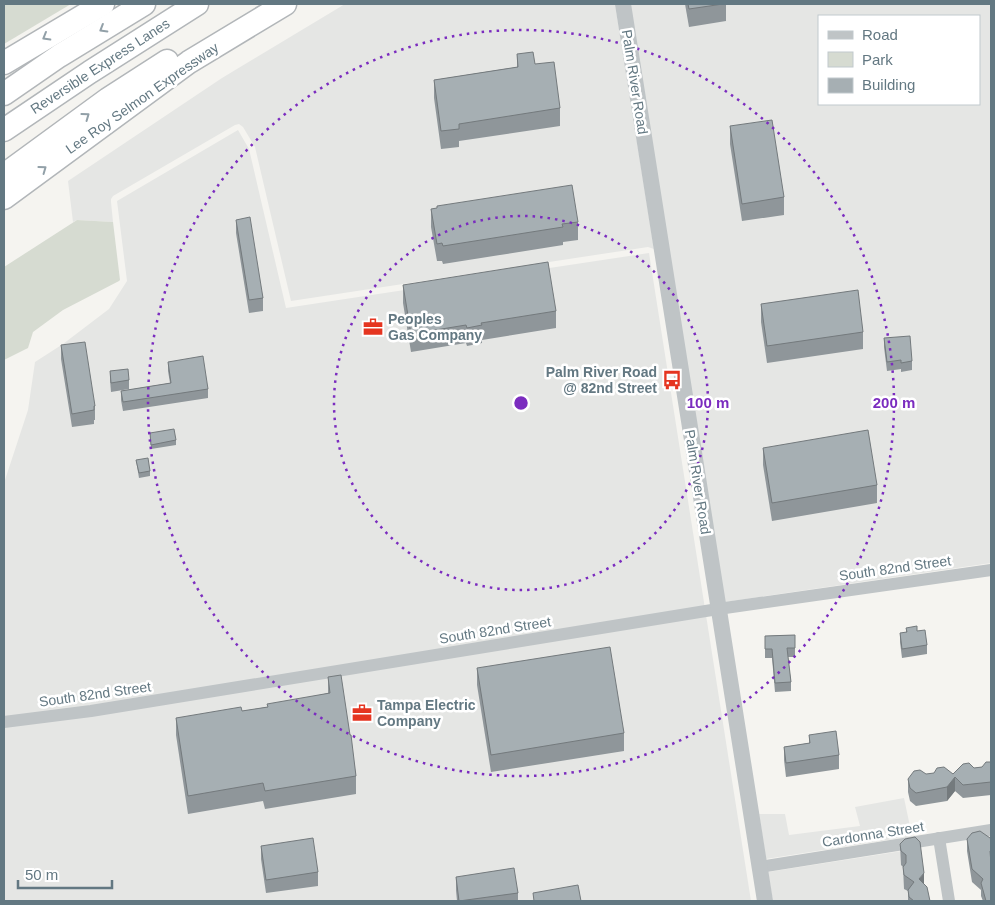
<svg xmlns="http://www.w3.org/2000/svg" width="995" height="905" font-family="Helvetica,sans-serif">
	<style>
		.built { fill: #e5e6e4; fill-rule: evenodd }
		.green { fill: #d6dbd1 }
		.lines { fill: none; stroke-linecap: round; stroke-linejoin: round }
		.motorway-casing { stroke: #b2b6b9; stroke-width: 25 }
		.minor { stroke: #bfc4c6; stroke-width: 12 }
		.tertiary { stroke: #bfc4c6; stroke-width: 16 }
		.motorway { stroke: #fff; stroke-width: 22 }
		.wall { fill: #8f969a }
		.shaded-wall { fill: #747a7d }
		.building { fill: #a6afb3; stroke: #747a7d }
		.oneway { stroke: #92a0a8 }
		.ring { fill: none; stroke: #7b2cbf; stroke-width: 2.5; stroke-dasharray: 2.5 5 }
		.labels { text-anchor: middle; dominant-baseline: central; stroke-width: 5; stroke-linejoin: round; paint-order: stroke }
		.street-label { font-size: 14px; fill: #637882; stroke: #fff }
		.poi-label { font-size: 14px; font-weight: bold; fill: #637882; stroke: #fff; text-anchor: start }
		.centre { fill: #7b2cbf; stroke: #fff; stroke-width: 2.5 }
		.ring-label { font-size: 15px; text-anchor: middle; font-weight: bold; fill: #7b2cbf; stroke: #fff; stroke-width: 5; stroke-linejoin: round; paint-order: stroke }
	</style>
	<rect width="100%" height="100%" fill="#f5f4f0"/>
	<g class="built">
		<polygon points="345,4 615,4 654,249 648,247 291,301 255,147 243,127 239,124 235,125 113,196 111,199 111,202 113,222 77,220 73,222 68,181 222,78"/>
		<path d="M630,4h361v559l-266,39zM819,16h160v88h-160z"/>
		<polygon points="238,130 249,149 286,308 649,253 751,901 4,901 4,483 28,410 35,362 63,344 109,309 127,281 117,201"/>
		<polygon points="904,798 912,836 766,859 759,814 785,814 789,835 860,826 855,807"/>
		<polygon points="915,849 926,901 773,901 768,872"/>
	</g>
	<g class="green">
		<polygon points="4,4 71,4 4,44"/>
		<polygon points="77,220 113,222 120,280 119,281 63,310 33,332 28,348 4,360 4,267"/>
	</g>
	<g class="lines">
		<defs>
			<g id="motorway">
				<polyline points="4,63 103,4"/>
				<polyline points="4,94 59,56 144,4"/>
				<polyline points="4,130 90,72 197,4"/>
				<polyline points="4,175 108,99 167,61"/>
				<polyline points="4,198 189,62 285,4"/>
			</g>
		</defs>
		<use href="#motorway" class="motorway-casing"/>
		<g class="minor">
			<polyline points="4,722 91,711 718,609 991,570"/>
			<polyline points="939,838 949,901"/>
			<polyline points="760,867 991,830"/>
		</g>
		<polyline class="tertiary" points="623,4 765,901"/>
		<use href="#motorway" class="motorway"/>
	</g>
	<g class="wall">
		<polygon points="685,4 726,4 726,21 689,27"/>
		<polygon points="517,54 535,64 560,108 560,126 459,141 459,147 441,149 434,98 434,80 517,67"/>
		<polygon points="730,126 784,197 784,215 742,221 730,144"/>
		<polygon points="431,209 578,222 578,240 563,242 563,245 443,264 442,261 437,261 431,227"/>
		<polygon points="236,220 263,298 263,311 249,313 236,233"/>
		<polygon points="403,285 556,311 556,328 482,340 482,343 467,346 466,343 411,352 403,303"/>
		<polygon points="761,304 863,332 863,349 767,363 761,322"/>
		<polygon points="884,338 912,361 912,370 901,372 901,369 887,371 884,347"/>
		<polygon points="61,345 95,406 95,420 94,420 94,424 72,427 61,359"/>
		<polygon points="168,362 208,389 208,398 123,411 121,400 121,391 170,383 168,371"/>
		<polygon points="110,371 129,380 129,389 111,392 110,380"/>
		<polygon points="150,433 176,440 176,445 151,449"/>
		<polygon points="763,448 877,485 877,503 772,521 763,465"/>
		<polygon points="136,460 150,471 150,476 139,478"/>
		<polygon points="906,628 917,631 927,645 927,654 902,658 900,642 900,633 906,633"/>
		<polygon points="795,635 795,657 788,657 791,682 791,691 775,692 772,658 765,658 765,636"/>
		<polygon points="477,668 624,733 624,751 491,772 477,685"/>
		<polygon points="328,677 350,735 356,776 356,794 265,809 263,801 188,814 176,735 176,718 242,711 267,707 328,693"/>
		<polygon points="809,735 839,755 839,769 786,777 784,760 784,747 809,743"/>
		<polygon points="991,762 991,795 963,798 955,791 947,801 916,806 910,801 908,792 908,779 926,774 953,774 974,768 982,767"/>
		<polygon points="991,836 991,901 983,901 981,896 981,890 972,882 967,851 967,839 990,838"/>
		<polygon points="900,844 924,884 930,901 908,901 908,891 904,889 903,867 901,865"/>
		<polygon points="261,846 318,872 318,886 266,893 261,859"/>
		<polygon points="456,877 518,893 518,901 457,901 456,890"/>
	</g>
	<g class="shaded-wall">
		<polygon points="955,777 955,791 947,801 947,787"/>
		<polygon points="924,873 924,887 919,879"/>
	</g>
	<g class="building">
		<polygon points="688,4 723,4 689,9"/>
		<polygon points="533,52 535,64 554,62 560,108 459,124 459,129 441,131 434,80 518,67 517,54"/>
		<polygon points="772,120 784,197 742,204 730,126"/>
		<polygon points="572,185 578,222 562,224 563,227 443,246 442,243 437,244 431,209 437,208 437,206"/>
		<polygon points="250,217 263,298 249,300 236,220"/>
		<polygon points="548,262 556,311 481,323 482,325 467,328 466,325 411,334 403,285"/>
		<polygon points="858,290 863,332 767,346 761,304"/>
		<polygon points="910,336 912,361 901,363 901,360 887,362 884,338"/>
		<polygon points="85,342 95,406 94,406 94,410 72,414 61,345"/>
		<polygon points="203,356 208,389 123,402 121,391 171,383 168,362"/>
		<polygon points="128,369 129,380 111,383 110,371"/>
		<polygon points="174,429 176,440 151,445 150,433"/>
		<polygon points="868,430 877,485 772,503 763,448"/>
		<polygon points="148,458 150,471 139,473 136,460"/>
		<polygon points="917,626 917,631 925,630 927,645 902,649 900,633 907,632 906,628"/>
		<polygon points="795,635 795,648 787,648 791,682 775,683 772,649 765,649 765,636"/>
		<polygon points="610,647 624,733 491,755 477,668"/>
		<polygon points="341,675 350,735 351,735 356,776 265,791 263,783 188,796 176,718 241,707 242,711 268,707 267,704 330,693 328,677"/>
		<polygon points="836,731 839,755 786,763 784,747 810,743 809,735"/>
		<polygon points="986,762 991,762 991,782 963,785 955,777 947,787 916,793 910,788 908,779 914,771 920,770 926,774 934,773 937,768 944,767 953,774 963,764 969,763 974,768 982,767"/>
		<polygon points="980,831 990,838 991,836 991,851 990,851 991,864 991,901 986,901 981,883 983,879 972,869 967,839 972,833"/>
		<polygon points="915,837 920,842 924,873 919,879 927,887 930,901 914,901 909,897 908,890 914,882 904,875 903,867 906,863 906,855 901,851 900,844 905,839"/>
		<polygon points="313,838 318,872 266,880 261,846"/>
		<polygon points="514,868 518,893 459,901 456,877"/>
		<polygon points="578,885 581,901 534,901 533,893"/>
	</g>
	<defs><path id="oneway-chevron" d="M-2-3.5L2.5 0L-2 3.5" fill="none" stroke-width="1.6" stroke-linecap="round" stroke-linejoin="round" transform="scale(1.25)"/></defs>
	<g class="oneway">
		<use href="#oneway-chevron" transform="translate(103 29) rotate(149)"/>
		<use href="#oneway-chevron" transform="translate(46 37) rotate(150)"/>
		<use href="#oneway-chevron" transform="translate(86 116) rotate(-36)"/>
		<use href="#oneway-chevron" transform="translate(43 169) rotate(-36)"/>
	</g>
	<g class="ring">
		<circle cx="521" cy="403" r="187"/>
		<circle cx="521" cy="403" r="373"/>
	</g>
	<defs>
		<symbol id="office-bare" viewBox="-9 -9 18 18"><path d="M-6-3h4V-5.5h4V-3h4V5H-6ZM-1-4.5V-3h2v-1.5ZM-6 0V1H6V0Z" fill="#e53520" stroke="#fff" stroke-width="2.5" paint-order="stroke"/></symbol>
		<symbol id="bus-bare" viewBox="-9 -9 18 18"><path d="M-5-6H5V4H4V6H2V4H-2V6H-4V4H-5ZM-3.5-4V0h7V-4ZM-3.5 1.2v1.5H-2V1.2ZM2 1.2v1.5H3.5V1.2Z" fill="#e53520" stroke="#fff" stroke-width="2.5" paint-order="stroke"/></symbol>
	</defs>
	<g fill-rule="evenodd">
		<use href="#office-bare" x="359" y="313" width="28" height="28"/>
		<use href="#bus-bare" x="658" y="366" width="28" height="28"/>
		<use href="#office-bare" x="348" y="699" width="28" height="28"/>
	</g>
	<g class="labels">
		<g class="street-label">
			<text transform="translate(100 66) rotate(-33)">Reversible Express Lanes</text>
			<text transform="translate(635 82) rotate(81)">Palm River Road</text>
			<text transform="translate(142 98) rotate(-35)">Lee Roy Selmon Expressway</text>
			<text transform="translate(698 482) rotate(81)">Palm River Road</text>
			<text transform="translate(895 568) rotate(-8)">South 82nd Street</text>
			<text transform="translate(495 630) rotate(-9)">South 82nd Street</text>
			<text transform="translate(95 694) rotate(-8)">South 82nd Street</text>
			<text transform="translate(873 834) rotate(-9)">Cardonna Street</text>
		</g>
		<g class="poi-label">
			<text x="388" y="319">Peoples<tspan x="388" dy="16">Gas Company</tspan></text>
			<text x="657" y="372" text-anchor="end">Palm River Road<tspan x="657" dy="16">@ 82nd Street</tspan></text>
			<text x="377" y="705">Tampa Electric<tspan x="377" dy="16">Company</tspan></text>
		</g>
	</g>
	<circle cx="521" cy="403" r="8" class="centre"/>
	<g class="ring-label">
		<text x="708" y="408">100 m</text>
		<text x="894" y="408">200 m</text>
	</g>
	<rect width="995" height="905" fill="none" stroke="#637882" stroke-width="10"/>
	<rect x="818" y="15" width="162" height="90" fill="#ffffff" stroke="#c1c9cd"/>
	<rect x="828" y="31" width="25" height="8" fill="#bfc4c6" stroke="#c1c9cd"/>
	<text x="862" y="40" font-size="15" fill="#637882">Road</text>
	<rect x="828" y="52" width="25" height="15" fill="#d6dbd1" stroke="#c1c9cd"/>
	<text x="862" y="65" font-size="15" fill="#637882">Park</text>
	<rect x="828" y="78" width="25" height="15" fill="#a6afb3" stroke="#c1c9cd"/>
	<text x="862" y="90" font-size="15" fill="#637882">Building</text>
	<path d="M18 880v8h94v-8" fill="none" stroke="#637882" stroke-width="2.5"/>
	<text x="25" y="880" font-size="15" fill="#637882" stroke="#ffffff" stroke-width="4" paint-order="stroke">50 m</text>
</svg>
